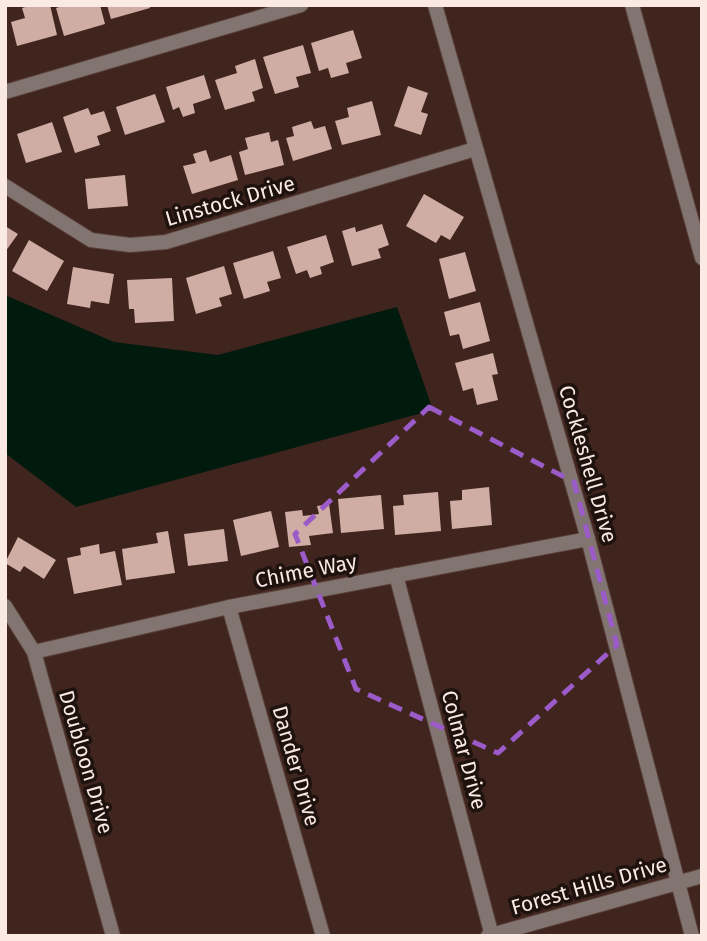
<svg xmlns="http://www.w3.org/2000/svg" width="707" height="941" font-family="'Fira Sans',sans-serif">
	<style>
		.water { fill: #001a0e }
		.building { fill: #d0ada4 }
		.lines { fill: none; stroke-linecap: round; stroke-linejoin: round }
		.street-casing { stroke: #5a403a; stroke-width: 16 }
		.street { stroke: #827470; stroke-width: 14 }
		.marked { fill: none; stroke: #9b5bc8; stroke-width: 5; stroke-dasharray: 14 9; stroke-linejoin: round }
		.labels { text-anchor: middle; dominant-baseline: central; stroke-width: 7; stroke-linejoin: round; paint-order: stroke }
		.street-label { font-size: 21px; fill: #fbe9e4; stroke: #1e120f }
	</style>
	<rect width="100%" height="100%" fill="#40251e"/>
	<polygon class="water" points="5,295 114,342 218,355 397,307 433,410 76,507 5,453"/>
	<g class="building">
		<polygon points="32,5 50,5 57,35 17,46 11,22 25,18 22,8"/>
		<polygon points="66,5 100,5 105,24 64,36 56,8"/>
		<polygon points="107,5 149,5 150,8 111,19"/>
		<polygon points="353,30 362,58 346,63 349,73 331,78 328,68 319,71 311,43"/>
		<polygon points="303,45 311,73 296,77 299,87 275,94 263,57"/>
		<polygon points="255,59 263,88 252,92 255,101 225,110 215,80 237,73 235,66"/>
		<polygon points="204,75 211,98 193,104 195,113 183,117 179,107 173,110 166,87"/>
		<polygon points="408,86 428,93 421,112 428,114 421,135 394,126"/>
		<polygon points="155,94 165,122 125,135 116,107"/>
		<polygon points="372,101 381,135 342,145 335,121 349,117 347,108"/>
		<polygon points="88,108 91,115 104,111 111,131 97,136 100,145 75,153 63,117"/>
		<polygon points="311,121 314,129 325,126 332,149 293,161 286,138 294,136 292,127"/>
		<polygon points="52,122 62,152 26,163 17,134"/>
		<polygon points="269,132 271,142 278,140 284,165 245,175 239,152 248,149 245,138"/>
		<polygon points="206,150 210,162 231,155 238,180 192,194 183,166 196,163 193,154"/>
		<polygon points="125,175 128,206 88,209 85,179"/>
		<polygon points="424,194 464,217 450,240 441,235 436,243 406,226"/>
		<polygon points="382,224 389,245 378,249 381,258 352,266 342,231 355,227 356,232"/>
		<polygon points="5,226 18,234 5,252"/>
		<polygon points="326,235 334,262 320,267 322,274 310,278 307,270 296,274 287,247"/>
		<polygon points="29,240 64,261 47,291 12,271"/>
		<polygon points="273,251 281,278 267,282 270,291 244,299 233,263"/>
		<polygon points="465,252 476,291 449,299 439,259"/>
		<polygon points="224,266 232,294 219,298 222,306 196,314 186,278"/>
		<polygon points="73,267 114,274 109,304 91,301 90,308 67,304"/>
		<polygon points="172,278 174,321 135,323 134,309 129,309 127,280"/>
		<polygon points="480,302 490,341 463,349 459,334 450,336 444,312"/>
		<polygon points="493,353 498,374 492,375 498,400 477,405 473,388 463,391 455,363"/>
		<polygon points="489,487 492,525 452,529 450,501 462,500 462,490"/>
		<polygon points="438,492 441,531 395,535 393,506 404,505 403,495"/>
		<polygon points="381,495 384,529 341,533 338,499"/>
		<polygon points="329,504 333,533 309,536 311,545 289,547 285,512 302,510 303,516 319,514 317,506"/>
		<polygon points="271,511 279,547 241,556 233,520"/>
		<polygon points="224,529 228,561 188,566 184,534"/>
		<polygon points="168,531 175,573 126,580 122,549 158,543 156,533"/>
		<polygon points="18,537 56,560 44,579 24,566 20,572 5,563"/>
		<polygon points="99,544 100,554 115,551 122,585 74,594 67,558 81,555 80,548"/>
	</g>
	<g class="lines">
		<defs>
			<g id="street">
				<polyline points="435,5 588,539 692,936"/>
				<polyline points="632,5 702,258"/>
				<polyline points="5,92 301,5"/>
				<polyline points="5,186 91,240 130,245 166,242 475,149"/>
				<polyline points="396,575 492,936"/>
				<polyline points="5,606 34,652 113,936"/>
				<polyline points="229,607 323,936"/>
				<polyline points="34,652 229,607 588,539"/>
				<polyline points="488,936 702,876"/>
			</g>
		</defs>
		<use href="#street" class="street-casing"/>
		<use href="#street" class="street"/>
	</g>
	<path class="marked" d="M429,407l145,75 43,163 -119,108 -142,-64 -61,-155z"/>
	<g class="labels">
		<g class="street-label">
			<text transform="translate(230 201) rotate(-16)">Linstock Drive</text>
			<text transform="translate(588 464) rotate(74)">Cockleshell Drive</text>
			<text transform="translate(306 571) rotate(-11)">Chime Way</text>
			<text transform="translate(464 750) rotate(75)">Colmar Drive</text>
			<text transform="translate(86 762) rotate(74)">Doubloon Drive</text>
			<text transform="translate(296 766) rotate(74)">Dander Drive</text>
			<text transform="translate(589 886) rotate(-16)">Forest Hills Drive</text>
		</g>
	</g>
	<rect width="707" height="941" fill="none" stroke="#fbe9e4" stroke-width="14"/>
</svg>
